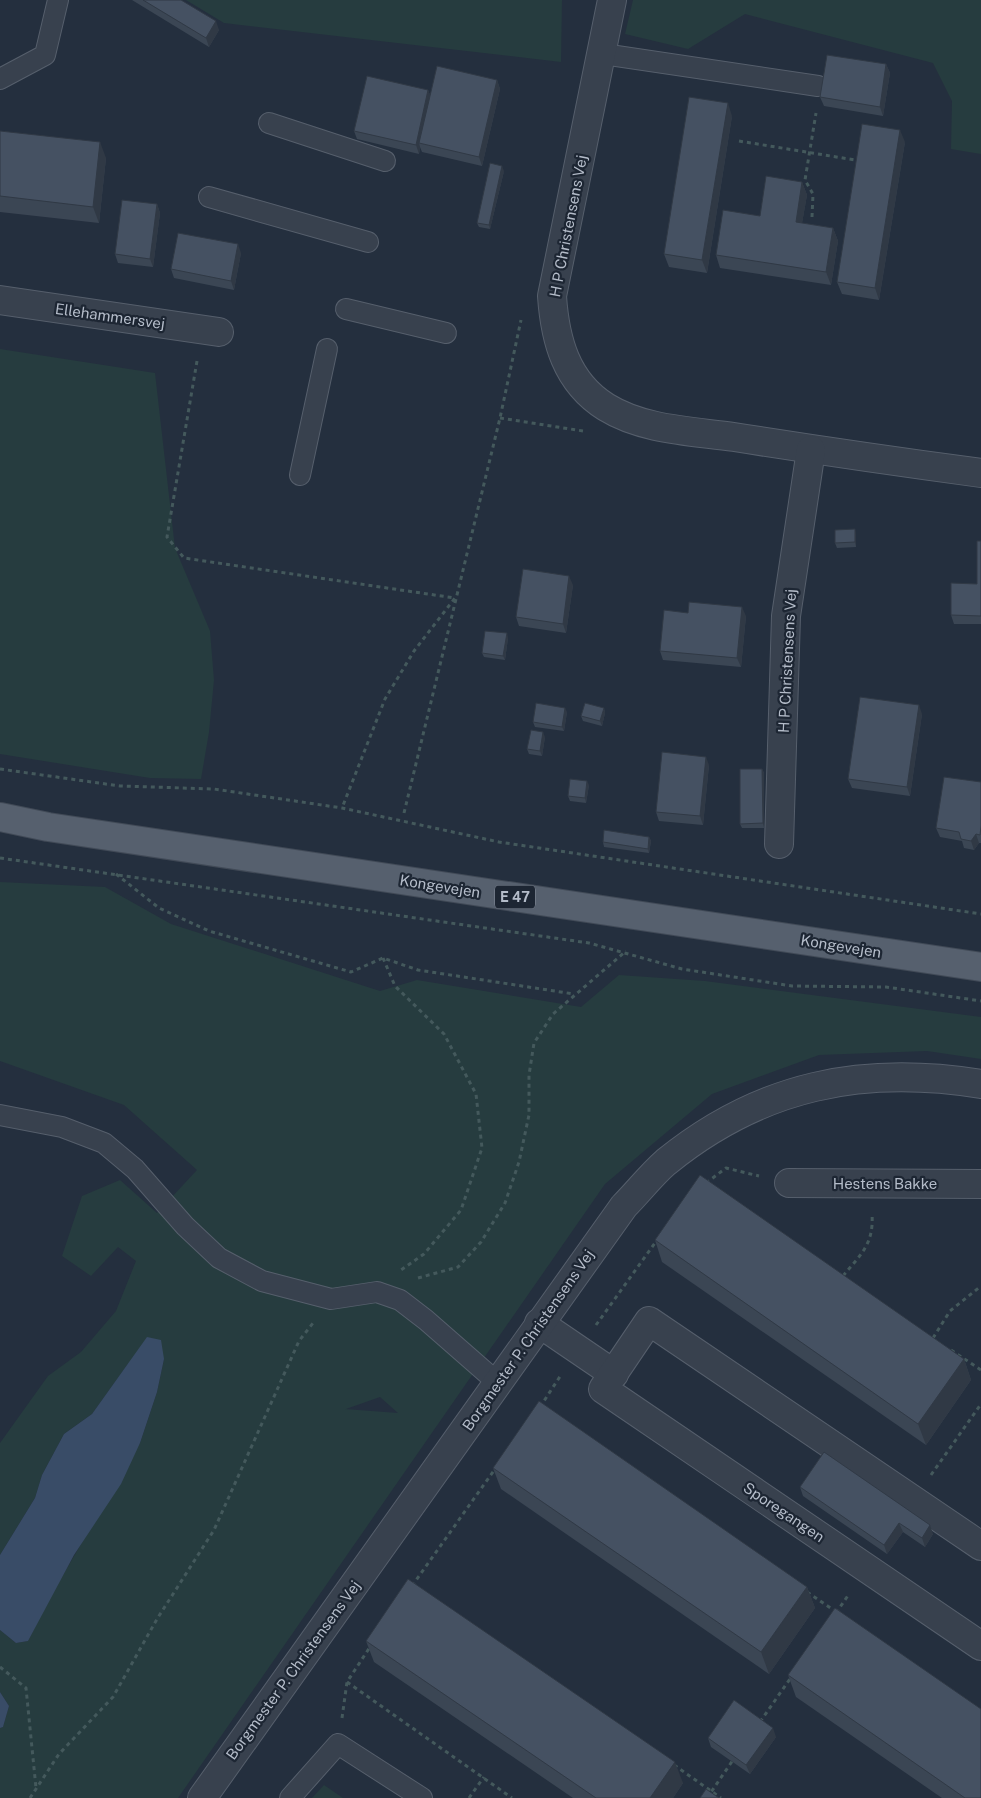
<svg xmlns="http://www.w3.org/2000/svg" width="981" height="1798" font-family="'Public Sans',sans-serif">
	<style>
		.green { fill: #263c3f; fill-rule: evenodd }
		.water { fill: #394c67 }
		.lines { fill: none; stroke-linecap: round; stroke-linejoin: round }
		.lane-casing { stroke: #565f6c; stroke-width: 22 }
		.street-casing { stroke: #565f6c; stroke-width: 30 }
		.primary-casing { stroke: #414a57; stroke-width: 30 }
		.path { stroke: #44595c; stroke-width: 3; stroke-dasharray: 4 4; stroke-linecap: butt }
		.lane { stroke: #38414e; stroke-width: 20 }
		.street { stroke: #38414e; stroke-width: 28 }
		.primary { stroke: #56606e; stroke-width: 28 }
		.wall { fill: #3b4654 }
		.shaded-wall { fill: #303945 }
		.building { fill: #455162; stroke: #303945 }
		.labels { text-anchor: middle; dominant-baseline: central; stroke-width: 4.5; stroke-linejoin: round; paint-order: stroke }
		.shield { fill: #1d2633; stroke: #878f9c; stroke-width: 1 }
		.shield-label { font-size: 14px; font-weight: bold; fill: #b4bcc9 }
		.street-label { font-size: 15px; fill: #b4bcc9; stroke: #1d2633 }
	</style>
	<rect width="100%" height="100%" fill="#242f3e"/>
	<g class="green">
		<polygon points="186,0 562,0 561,62 224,23"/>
		<polygon points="633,0 981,0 981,154 951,149 952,101 933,63 745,14 688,49 625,34"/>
		<polygon points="0,349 155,373 175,548 210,631 214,680 209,732 201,779 150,778 0,754"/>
		<path d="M0,882l105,5 66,37 209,67 37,-11 164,27 38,-32 86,6 276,36v42l-54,-8 -108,4 -107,39 -107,90 -427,614h-178v-70l3,-1 6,-21 -9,-14v-62l16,13 12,-2 21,-42 91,-156 17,-51 7,-33 -36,5 -36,50 -28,20 -22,41 -7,23 -35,57v-112l48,-67 33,-24 35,-41 20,-50 -18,-14 -27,29 -29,-20 20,-60 38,-16 37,33 40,-43 -73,-65 -124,-44zM380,1397l18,16 -53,-4h1z"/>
		<polygon points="324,1785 343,1798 312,1798"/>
	</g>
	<g class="water">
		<polygon points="147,1337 161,1340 164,1359 157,1392 140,1443 121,1484 74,1555 28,1641 16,1643 0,1630 0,1555 35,1498 42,1475 64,1434 92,1414"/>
		<polygon points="0,1692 9,1706 3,1727 0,1728"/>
	</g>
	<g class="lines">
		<defs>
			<g id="lane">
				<polyline points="603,54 818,86"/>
				<polyline points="0,79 45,55 58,0"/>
				<polyline points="269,123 385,161"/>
				<polyline points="209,197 368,242"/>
				<polyline points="346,309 446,333"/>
				<polyline points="300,475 327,349"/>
				<polyline points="0,1115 62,1127 104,1143 135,1169 185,1226 219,1258 262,1281 331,1299 377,1292 400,1300 426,1320 498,1383"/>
				<polyline points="290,1798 338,1744 422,1798"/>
			</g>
			<g id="street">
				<path d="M612,0l-60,296c3,44 14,86 54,111 37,23 86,24 128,30 82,13 165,25 247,36"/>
				<polyline points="0,300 219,332"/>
				<polyline points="779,844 786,616 811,450"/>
				<polyline points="789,1183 981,1184"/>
				<polyline points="539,1323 614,1374"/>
				<polyline points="981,1546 649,1321 603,1389 981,1646"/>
				<path d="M202,1798l422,-592c14,-14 27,-31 42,-44 95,-77 196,-97 315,-78"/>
			</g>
			<polyline id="primary" points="0,817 48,827 981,967"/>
		</defs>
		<use href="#lane" class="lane-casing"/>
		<use href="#street" class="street-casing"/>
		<use href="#primary" class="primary-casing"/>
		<g class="path">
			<polyline points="739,141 855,160"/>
			<polyline points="812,217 813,194 805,180 816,113"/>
			<polyline points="197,361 167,537 184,558 455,598 414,651 385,699 342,808"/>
			<polyline points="500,418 583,431"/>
			<polyline points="0,769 120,786 214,789 342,808 499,842 981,914"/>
			<polyline points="404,813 500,418 521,320"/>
			<polyline points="0,858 589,943 682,969 792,986 886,987 981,1001"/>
			<polyline points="116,874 159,908 209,931 351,972 383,958 418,970 574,994"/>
			<polyline points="383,958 395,986 444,1034 476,1094 482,1148 461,1210 424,1254 401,1270"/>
			<polyline points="706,1183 726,1168 759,1176"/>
			<path d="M843,1276c18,-22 31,-32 29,-62"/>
			<polyline points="418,1278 458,1267 481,1242 505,1203 519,1162 529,1115 529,1075 534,1043 553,1014 626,951"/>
			<polyline points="596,1325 657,1240"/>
			<polyline points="933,1338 950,1311 981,1286"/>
			<polyline points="951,1350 981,1370"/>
			<polyline points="540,1407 561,1375"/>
			<polyline points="931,1475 981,1404"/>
			<polyline points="412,1586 495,1469"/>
			<polyline points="807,1592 835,1611"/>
			<polyline points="836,1613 849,1594"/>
			<polyline points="0,1667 26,1688 36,1788"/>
			<polyline points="347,1682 512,1798"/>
			<polyline points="342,1718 347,1682 370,1647"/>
			<polyline points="760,1722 792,1676"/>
			<polyline points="674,1765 721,1798"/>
			<polyline points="30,1798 59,1754 113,1697 157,1619 214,1530 299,1341 313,1323"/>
			<polyline points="469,1798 484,1777"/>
			<polyline points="707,1798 733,1760"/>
		</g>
		<use href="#lane" class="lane"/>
		<use href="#street" class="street"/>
		<use href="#primary" class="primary"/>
	</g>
	<g class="wall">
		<polygon points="132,0 181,0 219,30 209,47"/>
		<polygon points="886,64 890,73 883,116 824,106 820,97"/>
		<polygon points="497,80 500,89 482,166 422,152 420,147 419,154 357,139 354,131 428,90 430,95"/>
		<polygon points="732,116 707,273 669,267 664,254"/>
		<polygon points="0,131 106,158 99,223 0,212"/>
		<polygon points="905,142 879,300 842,294 837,282"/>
		<polygon points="504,171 490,229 479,227 477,223"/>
		<polygon points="802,182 807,195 802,223 833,228 838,241 831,285 720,268 716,255 760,216"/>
		<polygon points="157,204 160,213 153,267 118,263 115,254"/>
		<polygon points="241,253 234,290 174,278 171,269"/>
		<polygon points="856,534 856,547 837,548 835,543"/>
		<polygon points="981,541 981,624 954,624 951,615 977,584"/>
		<polygon points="573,585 566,633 519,626 516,617"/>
		<polygon points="688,613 746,616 741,667 663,660 660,651"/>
		<polygon points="508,638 505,660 484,657 482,653"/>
		<polygon points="604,708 605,713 602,726 583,721 581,716"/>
		<polygon points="567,712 564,731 535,727 533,722"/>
		<polygon points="922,714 910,796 852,788 848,779"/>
		<polygon points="545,737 542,756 529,754 527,749"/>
		<polygon points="709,765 703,825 659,821 656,812"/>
		<polygon points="762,769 764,773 764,828 742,828 740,824"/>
		<polygon points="981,782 981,843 979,843 974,850 964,848 962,841 940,837 936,828"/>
		<polygon points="589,785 586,803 570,801 568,796"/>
		<polygon points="649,837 651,841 649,853 604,847 603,842"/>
		<polygon points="655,1240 964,1359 971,1380 926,1445 662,1262"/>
		<polygon points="493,1468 807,1587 815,1608 769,1674 501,1489"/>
		<polygon points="800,1487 933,1534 925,1547 903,1532 887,1554 803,1496"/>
		<polygon points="366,1641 683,1783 673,1798 573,1798 374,1662"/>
		<polygon points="788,1675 981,1798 942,1798 796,1697"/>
		<polygon points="776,1737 750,1774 711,1747 708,1738"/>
	</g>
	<g class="shaded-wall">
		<polygon points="216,21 219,30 209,47 206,38"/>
		<polygon points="886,64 890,73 883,116 880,107"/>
		<polygon points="497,80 500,89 482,166 479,157"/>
		<polygon points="428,90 432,99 419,143 420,147 419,154 416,145"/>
		<polygon points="728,103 732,116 707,273 702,260"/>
		<polygon points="900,130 905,142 879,300 875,288"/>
		<polygon points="100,142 106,158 99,223 93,207"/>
		<polygon points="502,166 504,171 490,229 489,225"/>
		<polygon points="802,182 807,195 800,235 796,222"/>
		<polygon points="157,204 160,213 153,267 150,259"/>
		<polygon points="833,228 838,241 831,285 826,272"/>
		<polygon points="238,244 241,253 234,290 231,281"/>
		<polygon points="855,529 856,534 856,547 855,542"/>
		<polygon points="569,576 573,585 566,633 563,624"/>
		<polygon points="742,607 746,616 741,667 737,658"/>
		<polygon points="507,633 508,638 505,660 503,656"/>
		<polygon points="919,705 922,714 910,796 907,787"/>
		<polygon points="565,708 567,712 564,731 562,727"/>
		<polygon points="604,708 605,713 602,726 600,721"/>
		<polygon points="543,732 545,737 542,756 540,751"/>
		<polygon points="706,757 709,765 703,825 700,816"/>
		<polygon points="762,769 764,773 764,828 763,823"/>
		<polygon points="587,781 589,785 586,803 585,798"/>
		<polygon points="976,834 979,843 974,850 971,841"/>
		<polygon points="649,837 651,841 649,853 648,849"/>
		<polygon points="964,1359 971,1380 926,1445 918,1424"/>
		<polygon points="899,1523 903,1532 887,1554 884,1545"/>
		<polygon points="930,1525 933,1534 925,1547 922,1538"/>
		<polygon points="807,1587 815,1608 769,1674 761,1652"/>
		<polygon points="773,1728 776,1737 750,1774 746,1765"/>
		<polygon points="675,1762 683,1783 673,1798 650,1798"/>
	</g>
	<g class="building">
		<polygon points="143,0 181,0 216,21 206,38"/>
		<polygon points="827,55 886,64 880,107 820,97"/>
		<polygon points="437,66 497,80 479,157 419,143"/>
		<polygon points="367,76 428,90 416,145 354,131"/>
		<polygon points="689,97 728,103 702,260 664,254"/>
		<polygon points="862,124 900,130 875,288 837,282"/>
		<polygon points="0,131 100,142 93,207 0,196"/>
		<polygon points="490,163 502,166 489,225 477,223"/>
		<polygon points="766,176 802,182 796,222 833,228 826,272 716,255 723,210 760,216"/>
		<polygon points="122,200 157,204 150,259 115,254"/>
		<polygon points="178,233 238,244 231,281 171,269"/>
		<polygon points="855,529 855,542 835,543 835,530"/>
		<polygon points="977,541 981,541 981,616 951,615 951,583 977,584"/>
		<polygon points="523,569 569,576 563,624 516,617"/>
		<polygon points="689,602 742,607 737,658 660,651 664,610 688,613"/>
		<polygon points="485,631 507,633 503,656 482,653"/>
		<polygon points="860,697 919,705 907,787 848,779"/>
		<polygon points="536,703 565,708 562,727 533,722"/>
		<polygon points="585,703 604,708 600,721 581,716"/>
		<polygon points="531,730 543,732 540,751 527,749"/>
		<polygon points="662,752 706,757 700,816 656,812"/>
		<polygon points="740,769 762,769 763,823 740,824"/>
		<polygon points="944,777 981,782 981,826 980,835 976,834 971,841 961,839 959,832 936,828"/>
		<polygon points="570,779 587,781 585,798 568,796"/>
		<polygon points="604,830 649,837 648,849 603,842"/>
		<polygon points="700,1175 964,1359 918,1424 655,1240"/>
		<polygon points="539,1401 807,1587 761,1652 493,1468"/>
		<polygon points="824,1452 930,1525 922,1538 899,1523 884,1545 800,1487"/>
		<polygon points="408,1579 675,1762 650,1798 596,1798 366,1641"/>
		<polygon points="835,1608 981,1709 981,1798 965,1798 788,1675"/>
		<polygon points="734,1700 773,1728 746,1765 708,1738"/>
		<polygon points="706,1789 719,1798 700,1798"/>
	</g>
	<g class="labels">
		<rect class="shield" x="495" y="885.5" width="40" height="23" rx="4"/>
		<g class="shield-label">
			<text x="515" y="897">E 47</text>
		</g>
		<g class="street-label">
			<text transform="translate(568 226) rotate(-79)">H P Christensens Vej</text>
			<text transform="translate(110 316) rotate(8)">Ellehammersvej</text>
			<text transform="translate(787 661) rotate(-87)">H P Christensens Vej</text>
			<text transform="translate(440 886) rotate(9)">Kongevejen</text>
			<text transform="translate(841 946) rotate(9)">Kongevejen</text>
			<text x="885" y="1183">Hestens Bakke</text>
			<text transform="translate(528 1340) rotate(-55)">Borgmester P. Christensens Vej</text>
			<text transform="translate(784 1512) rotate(34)">Sporegangen</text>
			<text transform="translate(293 1670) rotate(-54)">Borgmester P. Christensens Vej</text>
		</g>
	</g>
</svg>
